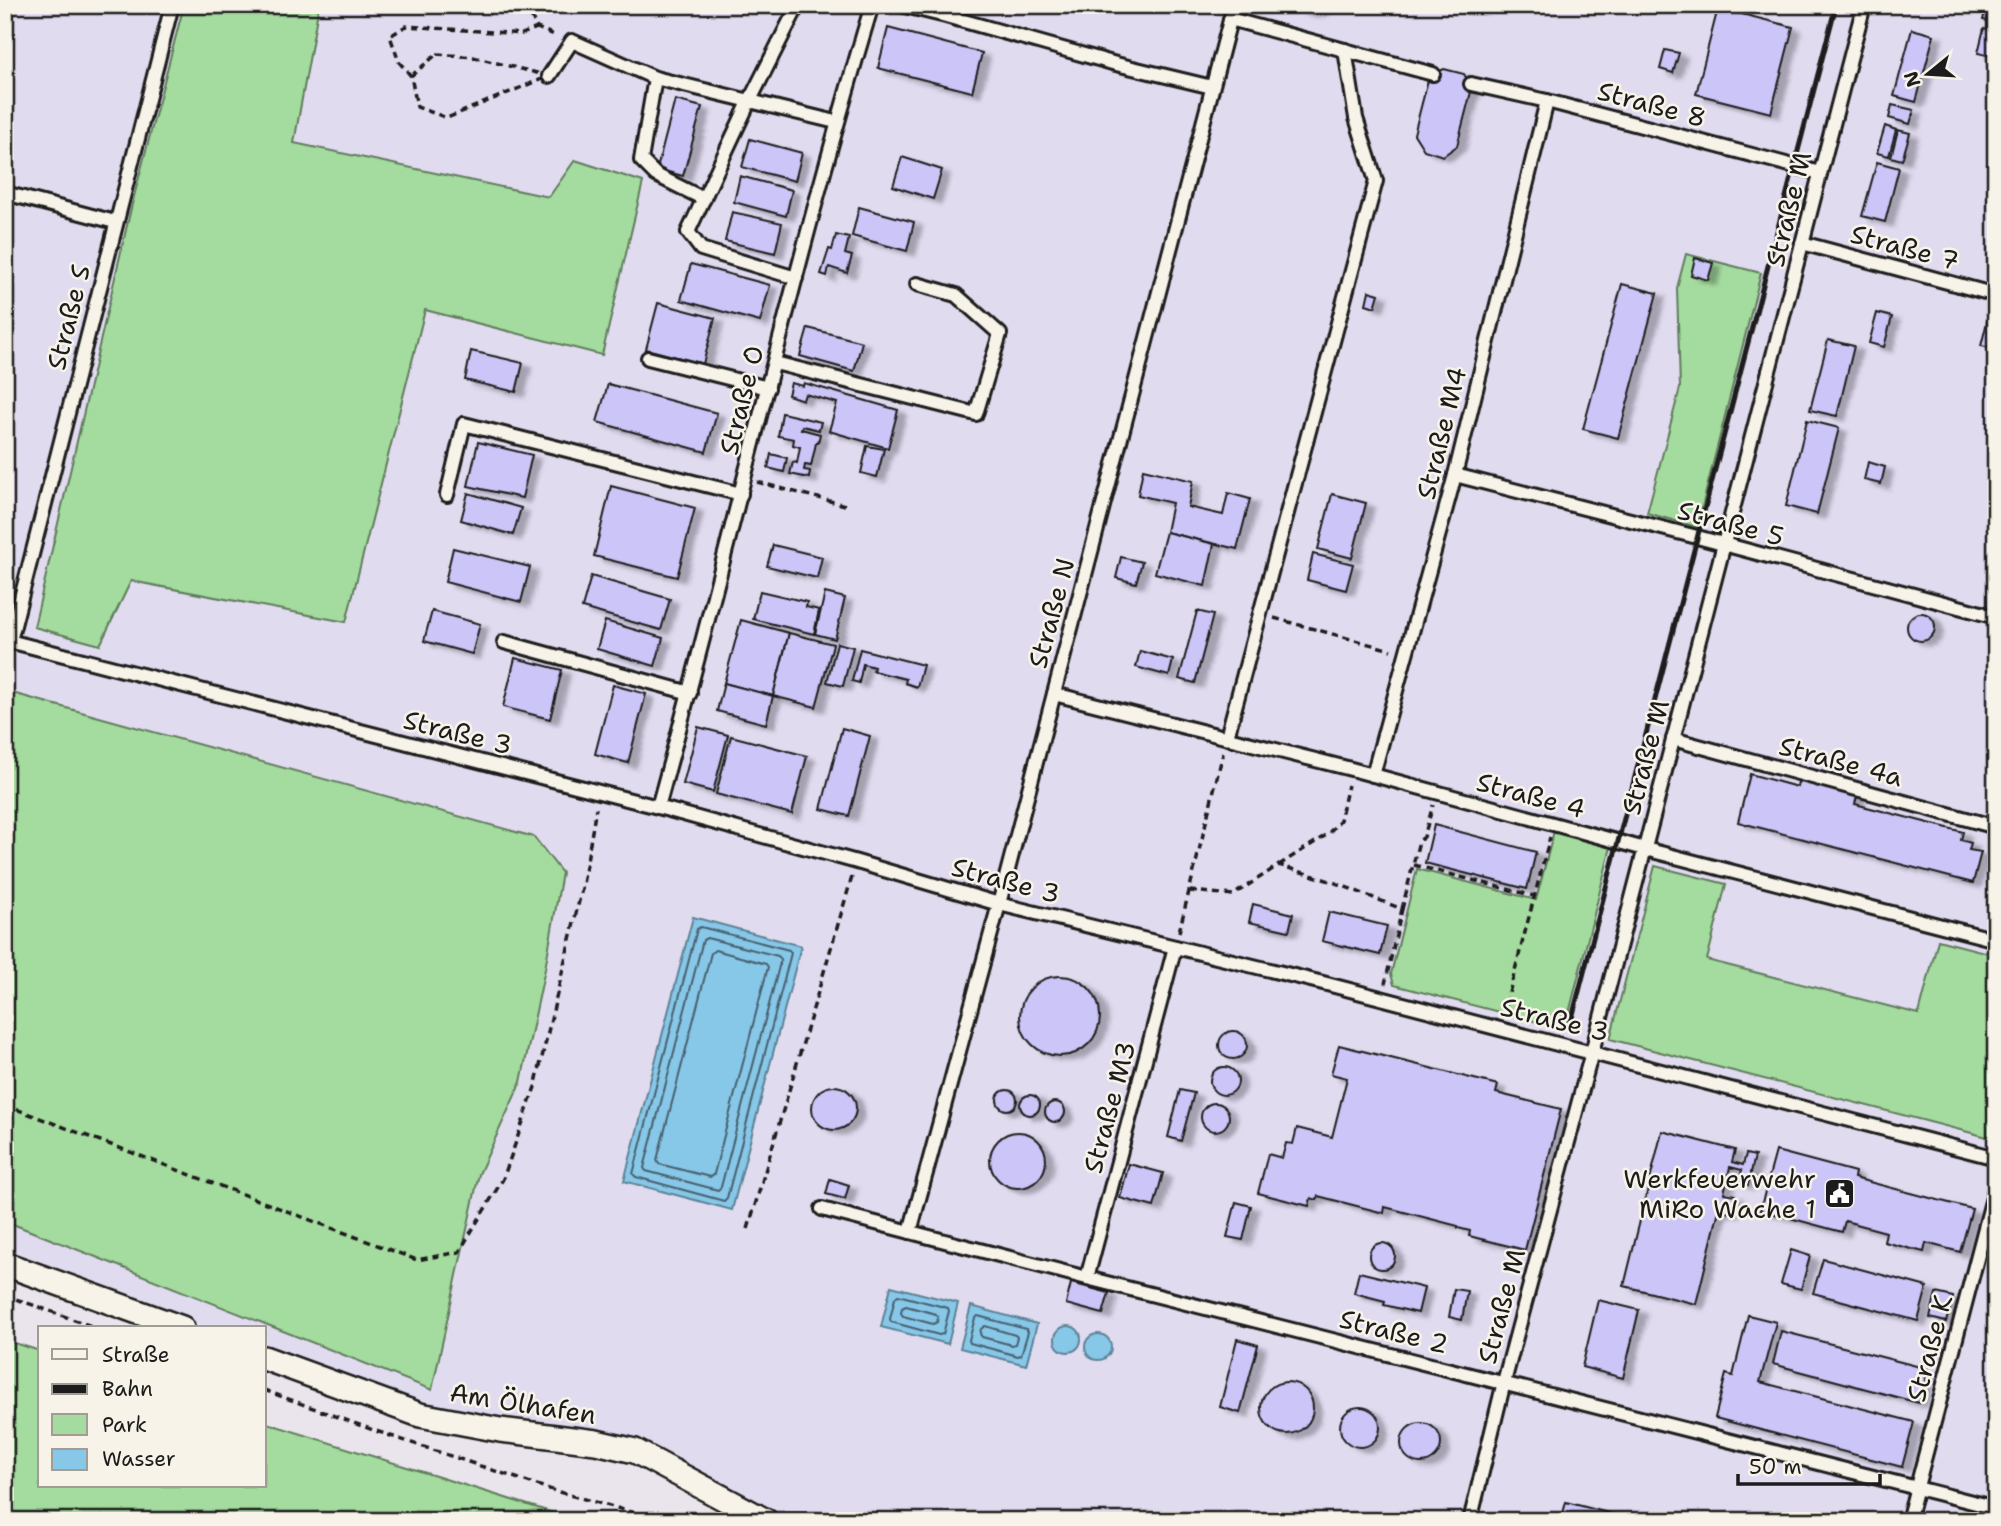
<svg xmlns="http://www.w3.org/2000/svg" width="2001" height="1526" font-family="'Shantell Sans',sans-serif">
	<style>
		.built { fill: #e1dbf0 }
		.green { fill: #a4db9e; stroke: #607c5d; stroke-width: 2 }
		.water { fill: #87c7e8; stroke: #5c8396; stroke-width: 2 }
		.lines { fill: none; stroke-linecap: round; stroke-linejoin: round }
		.shore { stroke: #47606e; stroke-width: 2 }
		.building { fill: #cbc5f8; stroke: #1c1c1c; stroke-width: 2; filter: url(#shadow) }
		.service-casing { stroke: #1c1c1c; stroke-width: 18 }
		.minor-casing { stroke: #1c1c1c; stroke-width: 28 }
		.path { stroke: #1c1c1c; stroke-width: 3.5; stroke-dasharray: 7 5; stroke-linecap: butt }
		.service { stroke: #f7f3e8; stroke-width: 12 }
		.minor { stroke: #f7f3e8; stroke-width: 23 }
		.rail { stroke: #1c1c1c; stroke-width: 5 }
		.labels { text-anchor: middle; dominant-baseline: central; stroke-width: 5; stroke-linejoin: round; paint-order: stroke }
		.street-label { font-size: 26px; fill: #1c1c1c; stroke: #f7f3e8 }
		.poi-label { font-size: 26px; fill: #1c1c1c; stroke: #f7f3e8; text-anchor: end }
	</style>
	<defs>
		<filter id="shadow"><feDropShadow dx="8" dy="4.5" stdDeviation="2" flood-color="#0004"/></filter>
	</defs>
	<rect width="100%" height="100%" fill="#eae5ed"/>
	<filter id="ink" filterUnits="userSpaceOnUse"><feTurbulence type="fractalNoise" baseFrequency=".0143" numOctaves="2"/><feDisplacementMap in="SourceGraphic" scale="14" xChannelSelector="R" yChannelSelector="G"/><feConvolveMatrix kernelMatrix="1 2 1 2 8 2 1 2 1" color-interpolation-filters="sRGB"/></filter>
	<g filter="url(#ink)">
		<polygon class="built" points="5,5 1996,5 1996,1521 809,1521 779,1512 731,1491 668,1456 622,1435 493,1420 378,1388 264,1349 264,1328 208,1328 5,1252"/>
		<g class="green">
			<polygon points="184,5 319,5 294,143 549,197 575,160 643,182 602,355 425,310 346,622 131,581 100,645 34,627 132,204"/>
			<polygon points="1686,254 1761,273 1697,527 1647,513 1680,388 1677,288"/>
			<polygon points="5,691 534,837 562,873 545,969 521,1082 479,1174 432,1390 5,1221"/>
			<polygon points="1554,831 1611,847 1565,1029 1394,985 1391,974 1417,869 1536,900"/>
			<polygon points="1655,866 1726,884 1707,960 1919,1014 1938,940 1996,955 1996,1118 1991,1138 1610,1039"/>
			<polygon points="5,1340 40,1351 40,1486 264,1486 264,1422 579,1521 5,1521"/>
		</g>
		<g class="water">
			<polygon points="693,917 801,946 732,1210 624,1181"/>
			<polygon points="891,1286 958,1303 948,1344 881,1327"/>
			<polygon points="971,1306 1037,1324 1026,1365 960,1348"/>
			<circle cx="1068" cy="1339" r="13"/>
			<circle cx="1098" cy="1347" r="13"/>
		</g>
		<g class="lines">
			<g class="shore">
				<polygon points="701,927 789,950 791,953 727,1198 724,1201 636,1177 633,1174 697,929"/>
				<polygon points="707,938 778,956 781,959 721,1187 718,1190 646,1171 644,1168 703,940"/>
				<polygon points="715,950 766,964 768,967 714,1174 710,1177 659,1164 657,1160 711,953"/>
				<polygon points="898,1295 948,1308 949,1311 943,1334 939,1335 891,1322 890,1319 895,1298"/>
				<polygon points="906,1306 936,1314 938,1317 937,1322 933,1324 903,1316 901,1313 902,1308"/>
				<polygon points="978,1316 1026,1329 1028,1332 1021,1355 1018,1356 970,1343 969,1340 975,1318"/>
				<polygon points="985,1326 1015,1335 1017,1337 1015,1344 1012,1345 982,1337 980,1334 981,1329"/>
			</g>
		</g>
		<g class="building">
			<polygon points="1295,5 1325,5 1320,10 1310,13 1300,10"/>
			<polygon points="1987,5 1996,5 1993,22 1983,20"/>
			<polygon points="1718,8 1793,27 1771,113 1696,94"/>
			<polygon points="888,28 982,53 972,92 878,68"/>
			<polygon points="1984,28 1996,31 1996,57 1978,53"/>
			<polygon points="1912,29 1934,35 1916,102 1894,96"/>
			<polygon points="1665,50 1679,53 1673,73 1660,69"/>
			<polygon points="1444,69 1464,74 1472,88 1457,146 1443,156 1424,150 1414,134 1429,76"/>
			<polygon points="675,100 702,107 683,176 657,169"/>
			<polygon points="1892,105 1914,110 1910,124 1889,118"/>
			<polygon points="1885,126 1896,130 1889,156 1877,153"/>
			<polygon points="1898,130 1910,133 1902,160 1891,157"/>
			<polygon points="750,139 802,153 795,181 742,167"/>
			<polygon points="902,157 942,170 933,199 893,186"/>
			<polygon points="1877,162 1899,168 1885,222 1862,216"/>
			<polygon points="740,176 792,190 786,216 734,202"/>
			<polygon points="859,207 914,222 907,251 852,236"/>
			<polygon points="732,212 782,223 775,253 725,241"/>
			<polygon points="836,235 849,238 845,254 852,256 847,273 829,267 827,276 821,274 829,249 832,250"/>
			<polygon points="1695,258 1713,263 1708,280 1691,275"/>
			<polygon points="691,264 770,285 760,322 681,300"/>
			<polygon points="1622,284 1657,293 1618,438 1583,429"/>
			<polygon points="1369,291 1379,294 1375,307 1366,304"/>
			<polygon points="658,303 715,318 703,364 646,349"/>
			<polygon points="1991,306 1996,307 1996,349 1981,346"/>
			<polygon points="1877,313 1892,317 1884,347 1869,343"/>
			<polygon points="808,328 862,342 854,371 800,356"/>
			<polygon points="1828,340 1854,346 1837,416 1810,410"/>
			<polygon points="471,351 523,363 516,392 465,380"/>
			<polygon points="791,383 803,386 804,383 898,410 888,448 829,431 837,403 805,394 803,400 788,395"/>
			<polygon points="608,384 717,413 706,452 597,422"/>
			<polygon points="782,413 821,422 819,430 802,426 801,429 820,434 818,443 816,443 811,466 805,465 804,470 810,471 809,478 790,474 793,462 797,463 800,447 793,445 794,439 778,436"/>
			<polygon points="1807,420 1839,428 1817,514 1786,506"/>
			<polygon points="478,442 532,455 522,498 468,486"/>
			<polygon points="867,446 884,449 877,477 861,473"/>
			<polygon points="771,454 787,458 784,472 768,468"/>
			<polygon points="1868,462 1885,467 1881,484 1864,480"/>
			<polygon points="1143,469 1193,481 1188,507 1223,515 1228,493 1250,499 1237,549 1166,532 1172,503 1138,495"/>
			<polygon points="611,486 695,508 677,577 594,556"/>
			<polygon points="468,493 521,508 513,535 461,520"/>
			<polygon points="1332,494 1366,503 1352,558 1318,549"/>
			<polygon points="1166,532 1214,544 1205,586 1155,573"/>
			<polygon points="773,545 822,557 817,578 767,566"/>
			<polygon points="453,548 530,567 521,602 445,582"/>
			<polygon points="1313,554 1353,564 1346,590 1307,580"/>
			<polygon points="1121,557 1142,562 1136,583 1116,578"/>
			<polygon points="591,576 670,599 661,630 582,608"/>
			<polygon points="760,591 807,602 806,607 819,610 814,634 753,619"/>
			<polygon points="825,593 845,598 835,639 815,634"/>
			<polygon points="432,611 480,624 472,654 424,641"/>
			<polygon points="1197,611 1213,615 1195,683 1179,679"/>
			<circle cx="1921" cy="627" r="14"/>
			<polygon points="741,620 789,633 773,696 724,683"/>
			<polygon points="605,621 663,638 655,666 597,649"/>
			<polygon points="789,633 833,644 816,707 773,696"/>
			<polygon points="837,643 853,647 843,686 827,682"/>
			<polygon points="860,649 923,665 917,687 905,683 906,679 873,671 874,667 863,664 859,683 852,681"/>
			<polygon points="1140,651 1173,660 1169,676 1136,667"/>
			<polygon points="515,658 562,670 550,719 503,707"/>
			<polygon points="724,683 773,696 766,724 717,711"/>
			<polygon points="613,685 646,694 628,763 595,754"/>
			<polygon points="698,727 728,735 713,792 683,784"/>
			<polygon points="842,728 870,736 849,816 821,809"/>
			<polygon points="731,736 807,756 792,814 716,794"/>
			<polygon points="1750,774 1797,787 1799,778 1858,793 1855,804 1963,832 1961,840 1971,843 1969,850 1981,852 1973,883 1738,822"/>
			<polygon points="1434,825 1536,852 1527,889 1425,863"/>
			<polygon points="1253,904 1293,914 1289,931 1249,922"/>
			<polygon points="1329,912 1387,926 1380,955 1322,941"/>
			<circle cx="1060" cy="1016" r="40"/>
			<circle cx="1233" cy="1045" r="14"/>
			<polygon points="1339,1045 1498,1085 1496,1093 1561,1109 1525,1250 1469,1236 1470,1231 1458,1228 1458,1226 1385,1207 1384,1213 1318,1196 1317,1200 1311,1198 1309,1206 1258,1193 1268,1154 1282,1158 1286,1143 1293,1144 1297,1128 1332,1137 1347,1078 1331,1074"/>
			<circle cx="1224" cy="1081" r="14"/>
			<circle cx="834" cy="1108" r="22"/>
			<circle cx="1007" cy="1100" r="10"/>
			<polygon points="1180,1090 1194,1093 1181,1141 1168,1137"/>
			<circle cx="1030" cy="1105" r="10"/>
			<circle cx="1055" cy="1112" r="10"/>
			<circle cx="1215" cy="1117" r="14"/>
			<polygon points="1662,1131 1735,1150 1732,1162 1743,1165 1746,1154 1755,1156 1748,1185 1739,1183 1742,1170 1730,1167 1724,1193 1735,1195 1731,1213 1719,1210 1696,1304 1624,1286"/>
			<circle cx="1018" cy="1160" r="28"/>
			<polygon points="1776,1151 1855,1172 1854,1178 1972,1209 1960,1252 1926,1243 1924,1252 1884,1242 1886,1232 1845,1221 1842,1232 1760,1210"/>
			<polygon points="1129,1164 1163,1173 1154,1207 1120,1198"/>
			<polygon points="830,1179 849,1185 845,1199 826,1194"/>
			<polygon points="1236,1202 1251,1206 1243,1240 1227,1237"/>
			<circle cx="1382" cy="1256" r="13"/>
			<polygon points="1791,1250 1810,1256 1801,1289 1781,1284"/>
			<polygon points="1823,1259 1927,1287 1918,1321 1813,1293"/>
			<polygon points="1359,1272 1424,1288 1418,1313 1384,1305 1385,1301 1354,1293"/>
			<polygon points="1071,1283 1109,1293 1103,1314 1066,1304"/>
			<polygon points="1454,1289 1467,1291 1462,1320 1449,1317"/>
			<polygon points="1936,1293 1953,1297 1946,1322 1930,1318"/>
			<polygon points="1598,1300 1639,1310 1623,1378 1582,1367"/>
			<polygon points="1748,1315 1776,1322 1760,1382 1914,1422 1902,1467 1715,1418 1726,1374 1733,1376"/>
			<polygon points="1781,1331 1928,1369 1919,1403 1773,1364"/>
			<polygon points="1237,1339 1258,1345 1240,1413 1220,1407"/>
			<circle cx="1287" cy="1408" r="26"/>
			<circle cx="1360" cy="1427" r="20"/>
			<circle cx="1421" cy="1443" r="20"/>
			<polygon points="1566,1502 1639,1521 1561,1521"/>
		</g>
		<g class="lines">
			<defs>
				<g id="service">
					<polyline points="901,5 946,16 1116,64 1212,87"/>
					<polyline points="1230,19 1433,74"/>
					<polyline points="549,76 572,41 655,78 836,122"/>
					<polyline points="655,78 641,160 656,175 704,199"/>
					<polyline points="1471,84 1547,101 1820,173"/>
					<polyline points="5,193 115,222"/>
					<polyline points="1802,243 1996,295"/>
					<polyline points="796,278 701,249 688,232 749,102 798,5"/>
					<polyline points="648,358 768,388"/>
					<polyline points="775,363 976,414 1000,334 956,295 917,284"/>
					<polyline points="1455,475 1697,537 1996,617"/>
					<polyline points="447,495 464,424 741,494"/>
					<polyline points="5,640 658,807 857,862 999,904 1323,983 1996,1158"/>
					<polyline points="10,641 172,5"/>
					<polyline points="504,642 690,693"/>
					<polyline points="1054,694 1351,769 1645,849 1996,940"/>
					<polyline points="1227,737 1376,181 1356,118 1345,50"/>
					<polyline points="1673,739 1996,827"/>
					<polyline points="1373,775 1455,475 1547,101"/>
					<path d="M658,807c74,-267 134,-537 214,-802"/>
					<polyline points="822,1209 1087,1278 1996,1508"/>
					<polyline points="910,1232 999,904 1234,5"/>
					<polyline points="1087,1278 1175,947"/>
					<polyline points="1470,1521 1504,1382 1592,1052 1864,5"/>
					<polyline points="1908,1521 1996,1186"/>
				</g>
				<g id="minor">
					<polyline points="5,1264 182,1328"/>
					<polyline points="264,1358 420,1415 500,1430 596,1442 635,1451 766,1521"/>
				</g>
			</defs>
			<use href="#service" class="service-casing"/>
			<use href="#minor" class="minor-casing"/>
			<g class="path">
				<polyline points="525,5 537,28 557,36"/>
				<polygon points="437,54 473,57 549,76 447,118 417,107 411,76"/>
				<polyline points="411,76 399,62 390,36 406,26 522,34 537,28"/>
				<polyline points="757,482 849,506"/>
				<polyline points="1274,618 1391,650"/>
				<polyline points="1279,865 1328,834 1340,820 1348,785"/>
				<polyline points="1414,865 1534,896"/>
				<polyline points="1190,891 1233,895 1279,865 1333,882 1402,909 1385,984"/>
				<polyline points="1402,909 1419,841 1424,837 1433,805"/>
				<polyline points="1179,932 1223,753"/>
				<polyline points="1503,1016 1550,837"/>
				<polyline points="5,1105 417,1260 459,1252 503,1179 535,1087 583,884 596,808"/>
				<polyline points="748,1229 852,877"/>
				<polyline points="5,1295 97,1328"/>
				<polyline points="264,1390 373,1430 555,1491 664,1521"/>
			</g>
			<use href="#service" class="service"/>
			<use href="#minor" class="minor"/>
			<polyline class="rail" points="1571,1022 1836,5"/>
		</g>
	</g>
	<defs>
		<symbol id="civic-square" viewBox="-11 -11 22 22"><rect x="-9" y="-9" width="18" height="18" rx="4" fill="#1c1c1c" stroke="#f7f3e8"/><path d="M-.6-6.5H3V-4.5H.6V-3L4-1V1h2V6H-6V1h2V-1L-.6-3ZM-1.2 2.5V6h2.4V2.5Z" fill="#fff"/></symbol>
	</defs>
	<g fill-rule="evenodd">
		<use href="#civic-square" x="1822" y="1176" width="35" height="35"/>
	</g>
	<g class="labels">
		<g class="street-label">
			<text transform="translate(1652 104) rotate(15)">Straße 8</text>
			<text transform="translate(1788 209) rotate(-76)">Straße M</text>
			<text transform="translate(1905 247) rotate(15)">Straße 7</text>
			<text transform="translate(68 317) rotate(-76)">Straße S</text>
			<text transform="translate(741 400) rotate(-76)">Straße O</text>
			<text transform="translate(1441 433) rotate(-76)">Straße M4</text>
			<text transform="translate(1731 523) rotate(15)">Straße 5</text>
			<text transform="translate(1051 613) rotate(-75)">Straße N</text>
			<text transform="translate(458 732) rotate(14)">Straße 3</text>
			<text transform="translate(1645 757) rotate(-75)">Straße M</text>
			<text transform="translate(1841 761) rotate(15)">Straße 4a</text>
			<text transform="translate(1531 795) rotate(15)">Straße 4</text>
			<text transform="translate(1006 880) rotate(15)">Straße 3</text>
			<text transform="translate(1555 1019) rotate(14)">Straße 3</text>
			<text transform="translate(1109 1107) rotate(-75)">Straße M3</text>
			<text transform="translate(1501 1306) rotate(-75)">Straße M</text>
			<text transform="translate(1394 1331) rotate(14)">Straße 2</text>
			<text transform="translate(1929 1348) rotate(-75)">Straße K</text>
			<text transform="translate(523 1403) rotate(9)">Am Ölhafen</text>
		</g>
		<g class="poi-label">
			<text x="1816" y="1178">Werkfeuerwehr<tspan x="1816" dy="30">MiRo Wache 1</tspan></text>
		</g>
	</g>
	<rect width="2001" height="1526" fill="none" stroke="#f7f3e8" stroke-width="28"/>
	<rect x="14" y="14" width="1973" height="1498" fill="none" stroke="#1c1c1c" stroke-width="2.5" filter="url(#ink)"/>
	<rect x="38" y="1326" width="228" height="161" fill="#f7f3e8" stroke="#9f9d96" stroke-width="2"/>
	<rect x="52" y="1349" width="35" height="10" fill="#f7f3e8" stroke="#9f9d96" stroke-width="2"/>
	<text x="102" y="1362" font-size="21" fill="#1c1c1c">Straße</text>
	<rect x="52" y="1384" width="35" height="10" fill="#1c1c1c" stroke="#9f9d96" stroke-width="2"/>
	<text x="102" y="1396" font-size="21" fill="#1c1c1c">Bahn</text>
	<rect x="52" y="1414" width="35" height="21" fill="#a4db9e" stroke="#9f9d96" stroke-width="2"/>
	<text x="102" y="1432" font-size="21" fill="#1c1c1c">Park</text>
	<rect x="52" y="1449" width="35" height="21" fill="#87c7e8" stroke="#9f9d96" stroke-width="2"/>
	<text x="102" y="1466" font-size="21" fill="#1c1c1c">Wasser</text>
	<g transform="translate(1928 74) rotate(252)" stroke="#f7f3e8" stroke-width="5" paint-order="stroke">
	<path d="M0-5L12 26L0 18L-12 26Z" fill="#1c1c1c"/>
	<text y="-10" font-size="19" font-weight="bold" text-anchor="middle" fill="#1c1c1c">N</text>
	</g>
	<path d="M1738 1474v10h142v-10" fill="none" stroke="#1c1c1c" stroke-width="3.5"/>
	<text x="1749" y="1474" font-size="21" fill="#1c1c1c" stroke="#f7f3e8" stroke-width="5" paint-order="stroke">50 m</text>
</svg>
